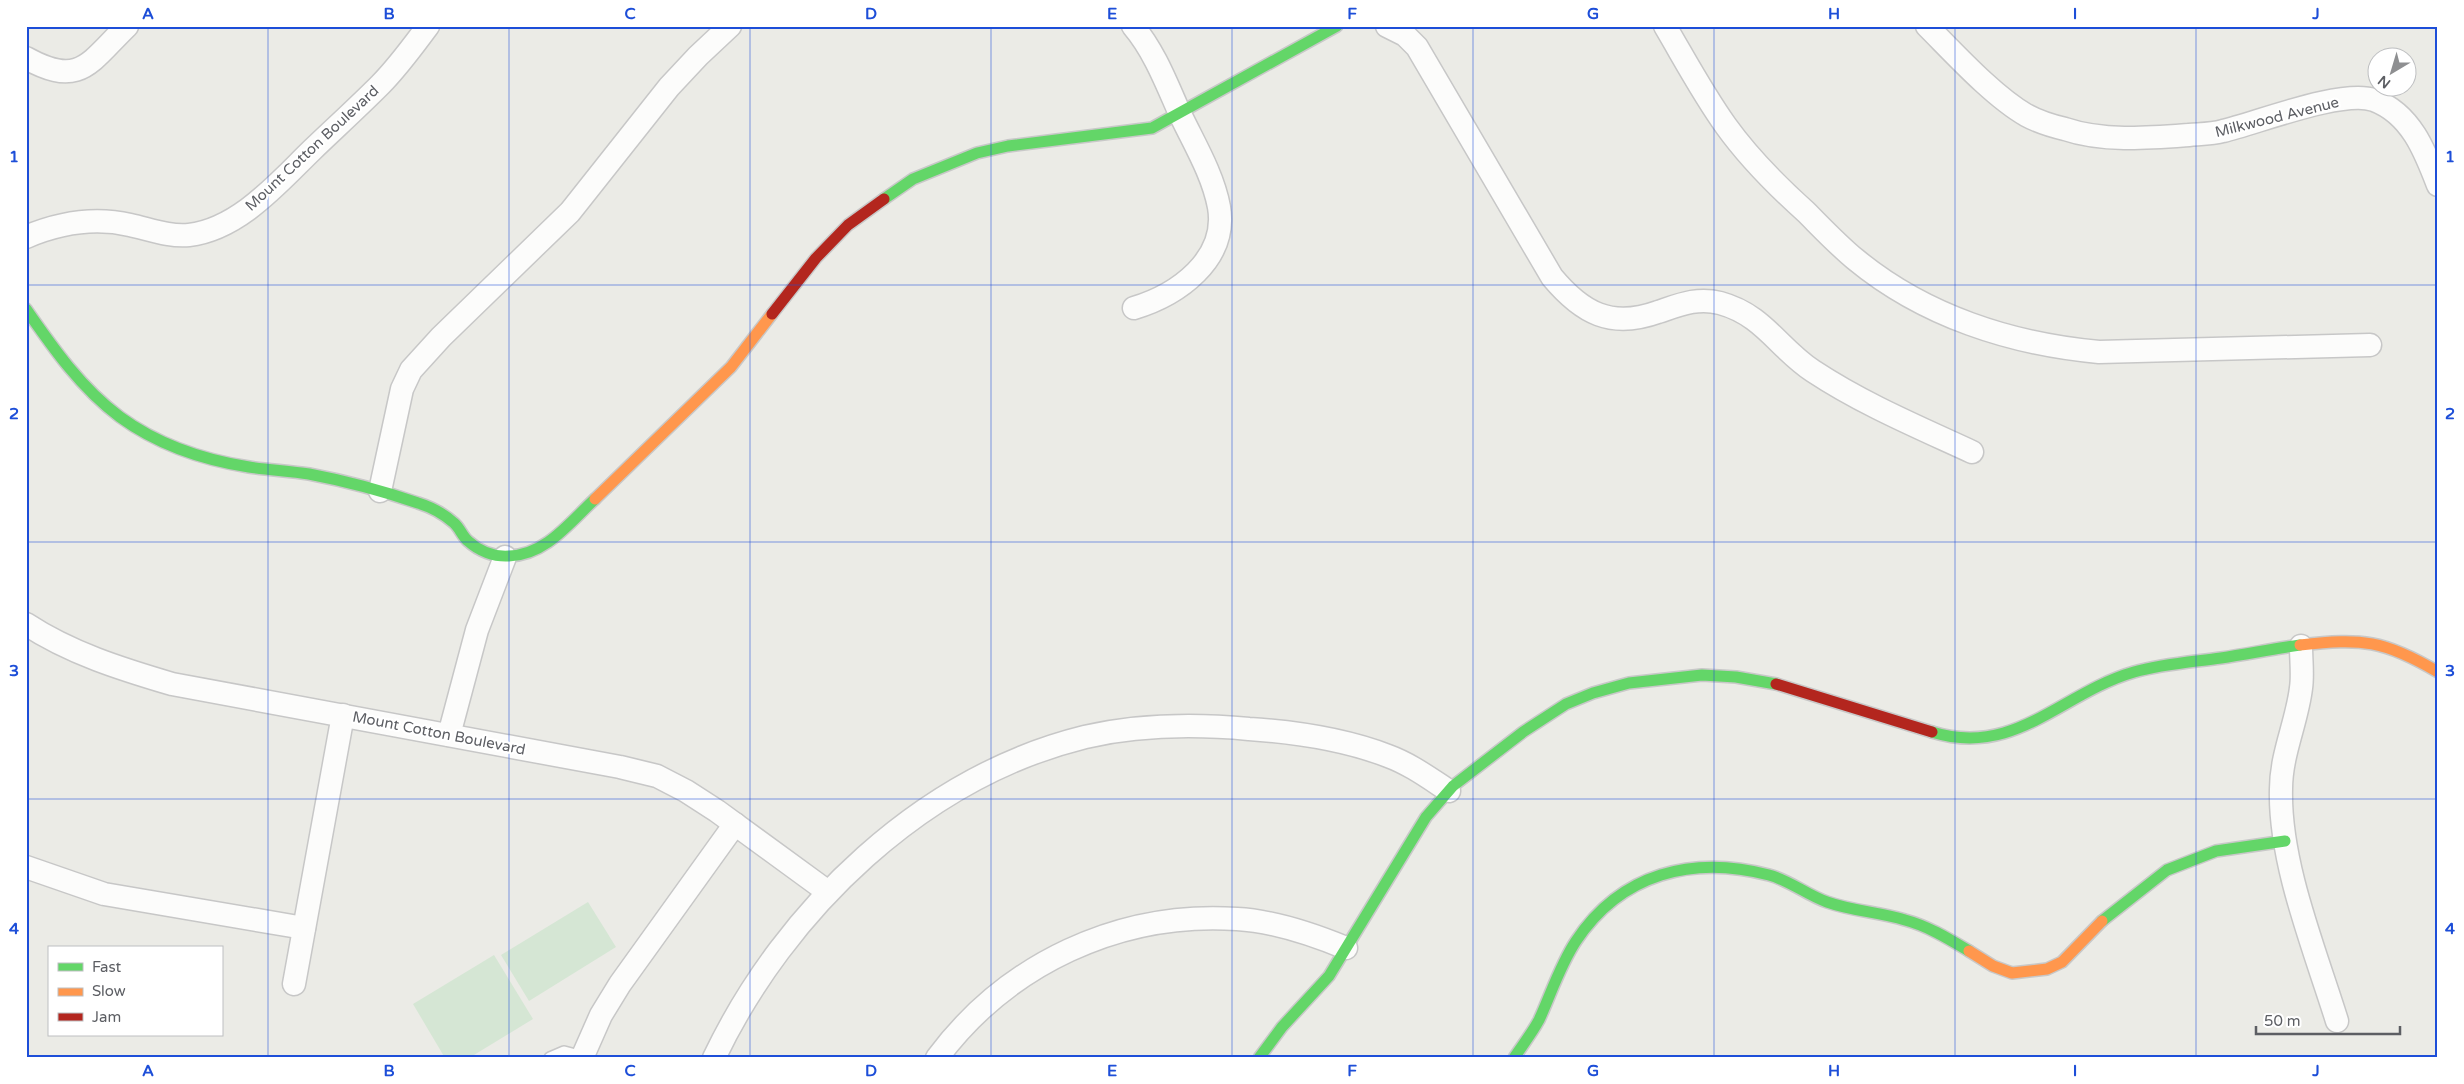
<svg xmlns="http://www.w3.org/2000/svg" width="2464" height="1084" font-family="'Varela Round',sans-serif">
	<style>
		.green { fill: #d5e6d4 }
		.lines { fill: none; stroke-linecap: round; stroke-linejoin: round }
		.lane-casing { stroke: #c7c7c7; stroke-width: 14 }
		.street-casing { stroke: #c7c7c7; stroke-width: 25 }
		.fast-casing { stroke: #c8c8c8; stroke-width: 14 }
		.slow-casing { stroke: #c8c8c8; stroke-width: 14 }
		.jam-casing { stroke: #c8c8c8; stroke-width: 14 }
		.lane { stroke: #fcfcfb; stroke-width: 11 }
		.street { stroke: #fcfcfb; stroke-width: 22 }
		.fast { stroke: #63d668; stroke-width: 11 }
		.slow { stroke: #ff974d; stroke-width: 11 }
		.jam { stroke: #b3261e; stroke-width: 11 }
		.grid { fill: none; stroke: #1d4ed8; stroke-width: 1; stroke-opacity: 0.55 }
		.labels { text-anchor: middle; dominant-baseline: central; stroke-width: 4.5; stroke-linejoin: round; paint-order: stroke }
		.street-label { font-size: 15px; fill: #5c5e63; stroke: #fff }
		.neatline { fill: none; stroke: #1d4ed8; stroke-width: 2 }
		.grid-label { font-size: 16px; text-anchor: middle; font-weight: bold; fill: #1d4ed8 }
	</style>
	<rect width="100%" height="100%" fill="#ebebe6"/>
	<g class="green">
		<polygon points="588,902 616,947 529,1001 501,955"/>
		<polygon points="494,955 533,1019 469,1058 445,1058 413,1004"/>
	</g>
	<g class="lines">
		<defs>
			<polyline id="lane" points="550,1058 564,1052 583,1057"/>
			<g id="street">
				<path d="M1133,26c22,26 34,59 48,90 14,29 32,59 38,91 9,53 -42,88 -85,101"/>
				<path d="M1387,26l18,9 12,12 135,230c30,36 59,52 106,35 21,-7 39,-15 62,-9 44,12 58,45 93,68 50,33 105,56 159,81"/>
				<path d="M1665,26c20,34 38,68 61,100 23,32 51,60 80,86 16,16 32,33 49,47 69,57 156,85 244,93l271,-7"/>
				<path d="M1927,26c27,27 66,70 99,89 11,6 26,11 39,14 38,13 84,9 124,6 11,-1 23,-1 34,-4 34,-8 119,-42 151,-31 37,14 51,51 64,85"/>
				<path d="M26,58c54,30 63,5 101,-32"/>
				<path d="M26,237c33,-14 69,-20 104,-12 19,4 39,12 59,10 50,-6 89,-52 123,-85 23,-22 46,-43 68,-65 18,-18 33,-39 48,-59"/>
				<polyline points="380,491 402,389 411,370 441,337 570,212 669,87 698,56 730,26"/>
				<path d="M26,624c44,29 95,45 146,60l448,83 37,9 29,15 31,20 111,81"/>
				<path d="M2301,646c0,14 2,29 0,42 -4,34 -20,66 -20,101 -2,74 34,161 56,232"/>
				<polyline points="449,735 477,630 505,557"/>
				<polyline points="26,867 104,894 304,928"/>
				<polyline points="294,984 343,715"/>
				<polyline points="582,1058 601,1015 620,984 735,824"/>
				<path d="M714,1058c71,-149 209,-281 371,-321 52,-12 110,-13 164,-8 46,3 95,10 139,27 22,8 41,22 61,35"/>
				<path d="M937,1058c70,-94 182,-147 300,-139 37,2 75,15 109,29"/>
			</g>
			<g id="fast">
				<polyline points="884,199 913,179 977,153 1008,146 1152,128 1337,26"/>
				<path d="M26,309c27,39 55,79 94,108 37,27 84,43 129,50 20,3 40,4 60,7 37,7 74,17 109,29 13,4 26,11 36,20 6,5 8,13 14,18 11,10 26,16 41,15 37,-1 61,-34 86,-57"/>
				<path d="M1932,732c83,26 129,-39 202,-60 28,-8 58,-10 87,-14 26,-4 52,-9 79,-13"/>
				<polyline points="2102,921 2167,870 2216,851 2285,841"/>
				<polyline points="1259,1058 1282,1027 1329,976 1426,817 1453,786 1523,732 1566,704 1593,693 1629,683 1702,675 1736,677 1776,684"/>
				<path d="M1514,1058c8,-12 18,-25 25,-38 12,-26 21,-55 37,-79 45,-68 117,-86 193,-66 20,5 38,20 58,27 25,9 52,10 78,18 23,6 44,19 64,31"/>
			</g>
			<g id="slow">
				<polyline points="595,499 731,367 772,314"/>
				<path d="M2300,645c62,-7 84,-5 138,27"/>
				<polyline points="1969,951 1993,966 2012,973 2047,969 2062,962 2102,921"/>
			</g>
			<g id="jam">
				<polyline points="772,314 816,258 848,225 884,199"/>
				<polyline points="1776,684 1932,732"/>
			</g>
		</defs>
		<use href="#lane" class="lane-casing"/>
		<use href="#street" class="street-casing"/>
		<use href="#fast" class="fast-casing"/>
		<use href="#slow" class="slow-casing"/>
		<use href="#jam" class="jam-casing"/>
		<use href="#lane" class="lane"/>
		<use href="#street" class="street"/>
		<use href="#fast" class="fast"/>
		<use href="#slow" class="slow"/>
		<use href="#jam" class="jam"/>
	</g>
	<path class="grid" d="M268,26v1032M509,26v1032M750,26v1032M991,26v1032M1232,26v1032M1473,26v1032M1714,26v1032M1955,26v1032M2196,26v1032M26,285h2412M26,542h2412M26,799h2412"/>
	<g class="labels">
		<g class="street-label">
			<text transform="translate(2277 117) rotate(-14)">Milkwood Avenue</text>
			<text transform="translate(312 148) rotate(-43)">Mount Cotton Boulevard</text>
			<text transform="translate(439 733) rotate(11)">Mount Cotton Boulevard</text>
		</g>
	</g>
	<rect width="2464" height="1084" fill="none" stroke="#ffffff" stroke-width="55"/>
	<rect x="48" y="946" width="175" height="90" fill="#ffffff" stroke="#bebfc1"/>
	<rect x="58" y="963" width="25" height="8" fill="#63d668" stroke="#bebfc1"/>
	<text x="92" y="972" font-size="15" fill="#5c5e63">Fast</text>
	<rect x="58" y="988" width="25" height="8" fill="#ff974d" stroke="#bebfc1"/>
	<text x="92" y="996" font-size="15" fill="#5c5e63">Slow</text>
	<rect x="58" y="1013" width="25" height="8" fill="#b3261e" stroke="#bebfc1"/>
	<text x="92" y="1022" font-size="15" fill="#5c5e63">Jam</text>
	<g transform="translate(2392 72) rotate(218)"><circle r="24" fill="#ffffff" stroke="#bebfc1"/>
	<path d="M0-4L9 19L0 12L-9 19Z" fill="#8e8f91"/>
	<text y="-8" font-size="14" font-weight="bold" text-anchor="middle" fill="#5c5e63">N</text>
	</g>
	<path d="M2256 1026v8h144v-8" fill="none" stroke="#5c5e63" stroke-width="2.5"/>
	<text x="2264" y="1026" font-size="15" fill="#5c5e63" stroke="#ffffff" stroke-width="4" paint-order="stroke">50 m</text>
	<rect x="28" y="28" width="2408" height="1028" class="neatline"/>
	<g class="grid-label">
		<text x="148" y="19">A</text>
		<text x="389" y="19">B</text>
		<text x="630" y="19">C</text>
		<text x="871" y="19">D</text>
		<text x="1112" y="19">E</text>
		<text x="1352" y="19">F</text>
		<text x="1593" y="19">G</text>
		<text x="1834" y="19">H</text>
		<text x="2075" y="19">I</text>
		<text x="2316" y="19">J</text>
		<text x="14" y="162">1</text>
		<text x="2450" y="162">1</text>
		<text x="14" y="419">2</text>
		<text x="2450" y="419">2</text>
		<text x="14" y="676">3</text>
		<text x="2450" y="676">3</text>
		<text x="14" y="934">4</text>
		<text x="2450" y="934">4</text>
		<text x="148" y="1076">A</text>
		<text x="389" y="1076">B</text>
		<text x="630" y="1076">C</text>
		<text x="871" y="1076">D</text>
		<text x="1112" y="1076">E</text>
		<text x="1352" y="1076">F</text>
		<text x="1593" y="1076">G</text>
		<text x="1834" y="1076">H</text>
		<text x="2075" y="1076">I</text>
		<text x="2316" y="1076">J</text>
	</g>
</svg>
